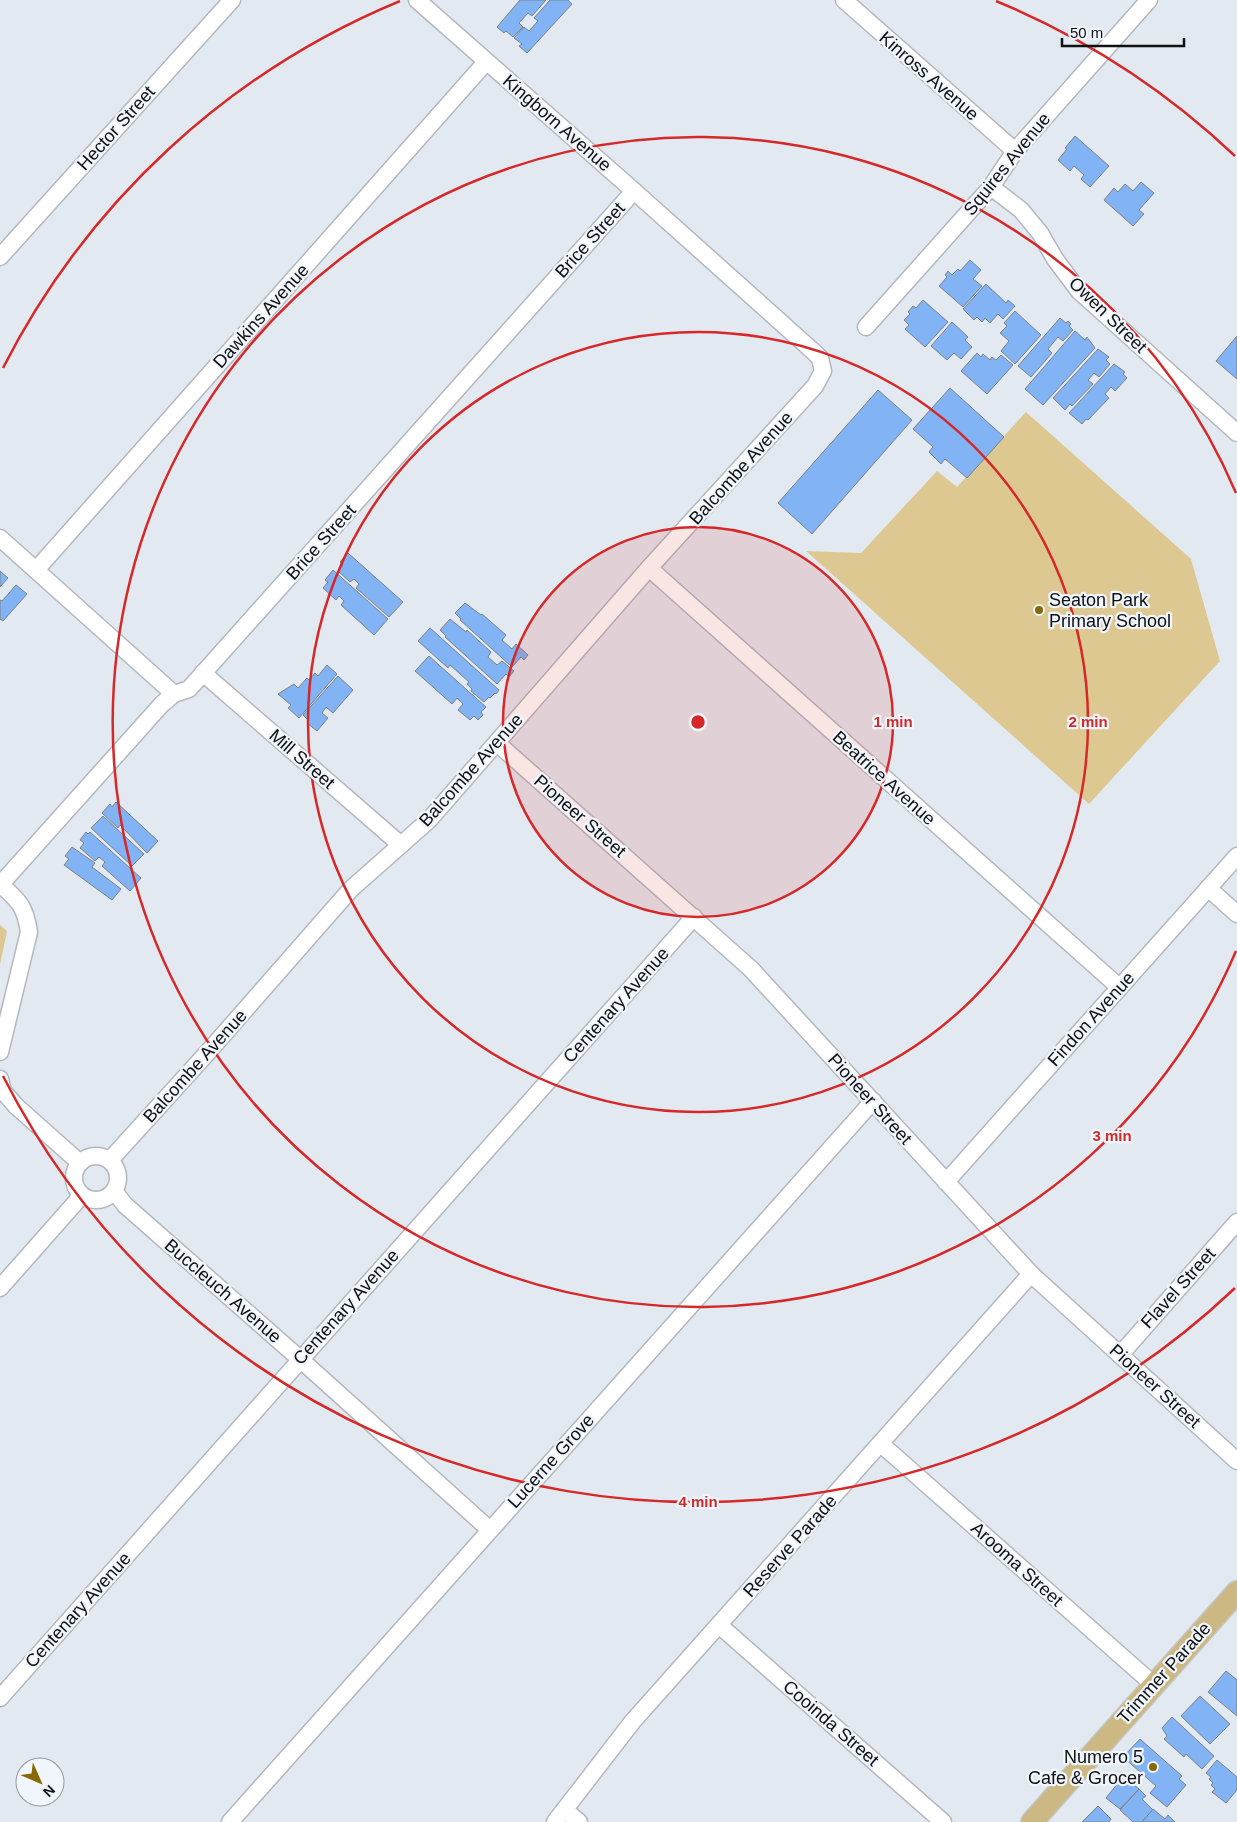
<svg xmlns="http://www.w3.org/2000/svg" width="1237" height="1822" font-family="Arial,sans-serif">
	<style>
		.green { fill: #ddc891 }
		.building { fill: #82b4f5; stroke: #7b8086 }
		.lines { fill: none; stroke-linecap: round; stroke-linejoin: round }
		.minor-casing { stroke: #b3b8bf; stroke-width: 19 }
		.major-casing { stroke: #c5c6c6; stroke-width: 24 }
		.minor { stroke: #fff; stroke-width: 16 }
		.major { stroke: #cbb882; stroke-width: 21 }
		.ring { fill: none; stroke: #d62828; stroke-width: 2.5 }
		.poi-dot { fill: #866905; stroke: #f1f6fd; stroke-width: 2 }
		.labels { text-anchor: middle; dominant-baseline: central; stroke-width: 4.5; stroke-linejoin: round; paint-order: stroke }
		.street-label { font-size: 18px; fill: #0e1012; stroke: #f1f6fd }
		.poi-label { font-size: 18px; fill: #0e1012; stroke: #f1f6fd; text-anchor: start }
		.centre { fill: #d62828; stroke: #f1f6fd; stroke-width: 2.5 }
		.ring-label { font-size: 15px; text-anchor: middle; font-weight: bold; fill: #d62828; stroke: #f1f6fd; stroke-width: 4.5; stroke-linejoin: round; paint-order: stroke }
	</style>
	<rect width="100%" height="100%" fill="#e3e9f0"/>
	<g class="green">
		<polygon points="1026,412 1191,559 1220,661 1089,804 806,551 861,553 937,471 957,487"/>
		<polygon points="0,925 7,931 0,965"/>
	</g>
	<g class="building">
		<polygon points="520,0 546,0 532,16 528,13 519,23 523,27 513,37 506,31 504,33 497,27"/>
		<polygon points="550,0 568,0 572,4 527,53 519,46 522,44 514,38 524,27 529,31 538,21 534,18"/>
		<polygon points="1075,136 1109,166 1090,187 1081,179 1084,175 1074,166 1070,171 1058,160 1067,149 1065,148"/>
		<polygon points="1141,182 1154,193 1139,210 1144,214 1133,226 1104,200 1114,188 1118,192 1125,184 1133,191"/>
		<polygon points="970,260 981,270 973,279 982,286 963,307 939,286 947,277 945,275 948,271 952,275 958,269 960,271"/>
		<polygon points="986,284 1006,303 1008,300 1015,306 1003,319 998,314 990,323 985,318 982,322 977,317 974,320 963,309"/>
		<polygon points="923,300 948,322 925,347 905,329 909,325 904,320 910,314 908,312 913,306 916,308"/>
		<polygon points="1015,311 1041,335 1015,364 1001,351 1009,341 1000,333 1007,326 1004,323"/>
		<polygon points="1060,318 1066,323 1068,321 1071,324 1069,326 1073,330 1063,341 1058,337 1048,349 1052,353 1031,377 1018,366"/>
		<polygon points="952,322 968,337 965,340 972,347 961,359 954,353 947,360 931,346"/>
		<polygon points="1075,331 1085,340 1087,337 1095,348 1043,405 1025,389"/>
		<polygon points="1237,336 1237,379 1216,361"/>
		<polygon points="1098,349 1109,357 1106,360 1110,364 1099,377 1094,373 1088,380 1093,384 1072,406 1070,404 1065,410 1053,398"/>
		<polygon points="977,353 981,357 983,354 990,360 992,357 996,360 1001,355 1013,365 987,394 961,371"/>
		<polygon points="1114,364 1125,372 1123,374 1127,378 1115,391 1111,387 1105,394 1109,398 1088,420 1086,419 1082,424 1069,413"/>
		<polygon points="950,388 1004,437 967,478 945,459 941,464 929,452 933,447 913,429"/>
		<polygon points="878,390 912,420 812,534 778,503"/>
		<polygon points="348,553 403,602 389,617 356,588 359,584 354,579 350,582 338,571 343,565 340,562"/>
		<polygon points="333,570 388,619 374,635 341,605 344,601 339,596 336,600 323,588 328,582 325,580"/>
		<polygon points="0,571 8,578 0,587"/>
		<polygon points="16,585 27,594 3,621 0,619 0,600 2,601"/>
		<polygon points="465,603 481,615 482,614 506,635 502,640 512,649 516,644 528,655 524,660 521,657 512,667 460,620 461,619 455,613"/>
		<polygon points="450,619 466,632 467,630 491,652 488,657 497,665 502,661 514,671 509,677 506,674 497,684 445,637 446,636 440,630"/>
		<polygon points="430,628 499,690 496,694 495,693 490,698 489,697 484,702 471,691 472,689 467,684 469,682 450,665 448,668 418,641"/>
		<polygon points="429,656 486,707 481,712 483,715 478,720 474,716 470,720 458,710 463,704 457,698 452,704 415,671"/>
		<polygon points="327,665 337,674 299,718 288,708 291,705 278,694 294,684 298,688 307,678 309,680 315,673 318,676"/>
		<polygon points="338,676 353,690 333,713 326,707 322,713 328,718 317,731 307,723 309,721 303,715"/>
		<polygon points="116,802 158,841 147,853 120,825 118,828 102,813 110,804 112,807"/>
		<polygon points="103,816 144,854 132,866 91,828"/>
		<polygon points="86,832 88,834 90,832 141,878 130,891 102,866 105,862 99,857 95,861 80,848 84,843 80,840"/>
		<polygon points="72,847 95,863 92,867 121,889 112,900 64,865 69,859 65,856"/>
		<polygon points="1226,1671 1237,1680 1237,1716 1208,1692"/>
		<polygon points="1200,1696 1230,1724 1210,1744 1181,1716"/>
		<polygon points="1172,1717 1214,1756 1202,1769 1186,1754 1184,1757 1164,1739 1167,1736 1162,1728"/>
		<polygon points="1140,1739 1182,1776 1179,1779 1186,1785 1167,1807 1150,1793 1156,1786 1123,1757"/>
		<polygon points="1217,1760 1237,1777 1237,1790 1226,1803 1212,1792 1215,1789 1211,1785 1213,1783 1209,1779 1211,1777 1206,1773"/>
		<polygon points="1122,1778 1131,1786 1133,1784 1139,1789 1120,1809 1106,1798"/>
		<polygon points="1139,1789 1146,1796 1142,1799 1153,1810 1142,1822 1133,1822 1120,1810"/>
		<polygon points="1098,1806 1111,1819 1109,1822 1082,1822"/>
		<polygon points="1153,1809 1165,1819 1168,1815 1175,1822 1142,1822"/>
	</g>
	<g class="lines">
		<defs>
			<g id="minor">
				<polyline points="844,0 1015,151"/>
				<polyline points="991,187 1021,210 1040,233 1055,259 1079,291 1237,433"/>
				<polyline points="0,257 232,0"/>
				<polyline points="866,327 991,187 1015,151 1149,0"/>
				<polyline points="0,538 174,694"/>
				<polyline points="649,568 1119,987"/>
				<polyline points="36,570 486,62"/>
				<polyline points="203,673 401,845"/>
				<polyline points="497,743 751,969 1031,1274 1237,1461"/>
				<path d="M0,884c19,17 25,22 29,48l-29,120"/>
				<polyline points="1,884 162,704 174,694 189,689 634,191"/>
				<polyline points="1208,888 1237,914"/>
				<polyline points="0,1079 3,1091 16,1106 80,1163"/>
				<circle cx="96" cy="1178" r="22"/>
				<polyline points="110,1160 209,1051 351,889 429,820 649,568 815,386 823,371 820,358 815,353 634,191 417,0"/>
				<polyline points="946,1182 1237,856"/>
				<polyline points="114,1191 125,1205 300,1359 490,1530"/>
				<polyline points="0,1288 76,1202 81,1194"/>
				<polyline points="1120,1355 1237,1222"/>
				<polyline points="881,1444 1154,1685"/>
				<polyline points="719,1625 943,1822"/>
				<polyline points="0,1698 694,917"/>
				<polyline points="565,1810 579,1822"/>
				<polyline points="230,1822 873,1101"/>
				<polyline points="555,1822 633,1721 1031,1274"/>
			</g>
			<polyline id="major" points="1032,1822 1237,1592"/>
		</defs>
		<use href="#minor" class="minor-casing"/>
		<use href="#major" class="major-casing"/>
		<use href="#minor" class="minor"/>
		<use href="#major" class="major"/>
	</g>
	<circle cx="698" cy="722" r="195" fill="#d62828" fill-opacity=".12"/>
	<g class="ring">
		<circle cx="698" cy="722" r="195"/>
		<circle cx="698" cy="722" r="390"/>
		<path d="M1236 951A585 585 0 1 1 1236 493"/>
		<path d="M1235 1288A780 780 0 0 1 3 1076M3 368A780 780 0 0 1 400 1M996 1A780 780 0 0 1 1235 156"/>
	</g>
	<g class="poi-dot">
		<circle cx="1039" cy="610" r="5"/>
		<circle cx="1153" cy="1767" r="5"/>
	</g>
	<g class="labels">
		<g class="street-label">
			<text transform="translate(929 76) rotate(41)">Kinross Avenue</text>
			<text transform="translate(557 123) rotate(41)">Kingborn Avenue</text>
			<text transform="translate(116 128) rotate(-48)">Hector Street</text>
			<text transform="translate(1007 164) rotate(-51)">Squires Avenue</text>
			<text transform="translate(590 240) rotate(-48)">Brice Street</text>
			<text transform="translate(1108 315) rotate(44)">Owen Street</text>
			<text transform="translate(261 316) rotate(-48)">Dawkins Avenue</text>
			<text transform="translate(741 468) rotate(-48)">Balcombe Avenue</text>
			<text transform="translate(321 542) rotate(-48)">Brice Street</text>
			<text transform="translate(302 759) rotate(41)">Mill Street</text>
			<text transform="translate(471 770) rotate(-48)">Balcombe Avenue</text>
			<text transform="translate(884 778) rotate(42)">Beatrice Avenue</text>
			<text transform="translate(580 816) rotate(41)">Pioneer Street</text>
			<text transform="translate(616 1005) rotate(-48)">Centenary Avenue</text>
			<text transform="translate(1091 1019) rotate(-48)">Findon Avenue</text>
			<text transform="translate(195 1066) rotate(-48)">Balcombe Avenue</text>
			<text transform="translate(870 1099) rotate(48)">Pioneer Street</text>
			<text transform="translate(1178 1288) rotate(-48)">Flavel Street</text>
			<text transform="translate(223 1291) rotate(41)">Buccleuch Avenue</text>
			<text transform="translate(346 1307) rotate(-48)">Centenary Avenue</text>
			<text transform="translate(1155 1386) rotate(42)">Pioneer Street</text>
			<text transform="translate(551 1461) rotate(-48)">Lucerne Grove</text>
			<text transform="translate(790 1546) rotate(-48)">Reserve Parade</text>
			<text transform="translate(1017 1564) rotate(42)">Arooma Street</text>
			<text transform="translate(78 1610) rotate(-48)">Centenary Avenue</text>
			<text transform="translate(1164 1673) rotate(-48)">Trimmer Parade</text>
			<text transform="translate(831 1723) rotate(41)">Cooinda Street</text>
		</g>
		<g class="poi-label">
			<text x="1049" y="600">Seaton Park<tspan x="1049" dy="21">Primary School</tspan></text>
			<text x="1143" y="1757" text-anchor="end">Numero 5<tspan x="1143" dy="21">Cafe &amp; Grocer</tspan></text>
		</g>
	</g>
	<circle cx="698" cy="722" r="8" class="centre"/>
	<g class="ring-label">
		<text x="893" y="727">1 min</text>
		<text x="1088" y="727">2 min</text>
		<text x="1112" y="1141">3 min</text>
		<text x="698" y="1507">4 min</text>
	</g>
	<g transform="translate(40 1782) rotate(135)"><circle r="24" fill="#f1f6fd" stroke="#969a9f"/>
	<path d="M0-4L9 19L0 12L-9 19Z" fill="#866905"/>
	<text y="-8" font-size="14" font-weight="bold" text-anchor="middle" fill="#0e1012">N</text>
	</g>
	<path d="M1062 38v8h122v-8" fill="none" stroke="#0e1012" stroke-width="2.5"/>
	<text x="1070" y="38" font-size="15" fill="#0e1012" stroke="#f1f6fd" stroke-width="4" paint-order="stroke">50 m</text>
</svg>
